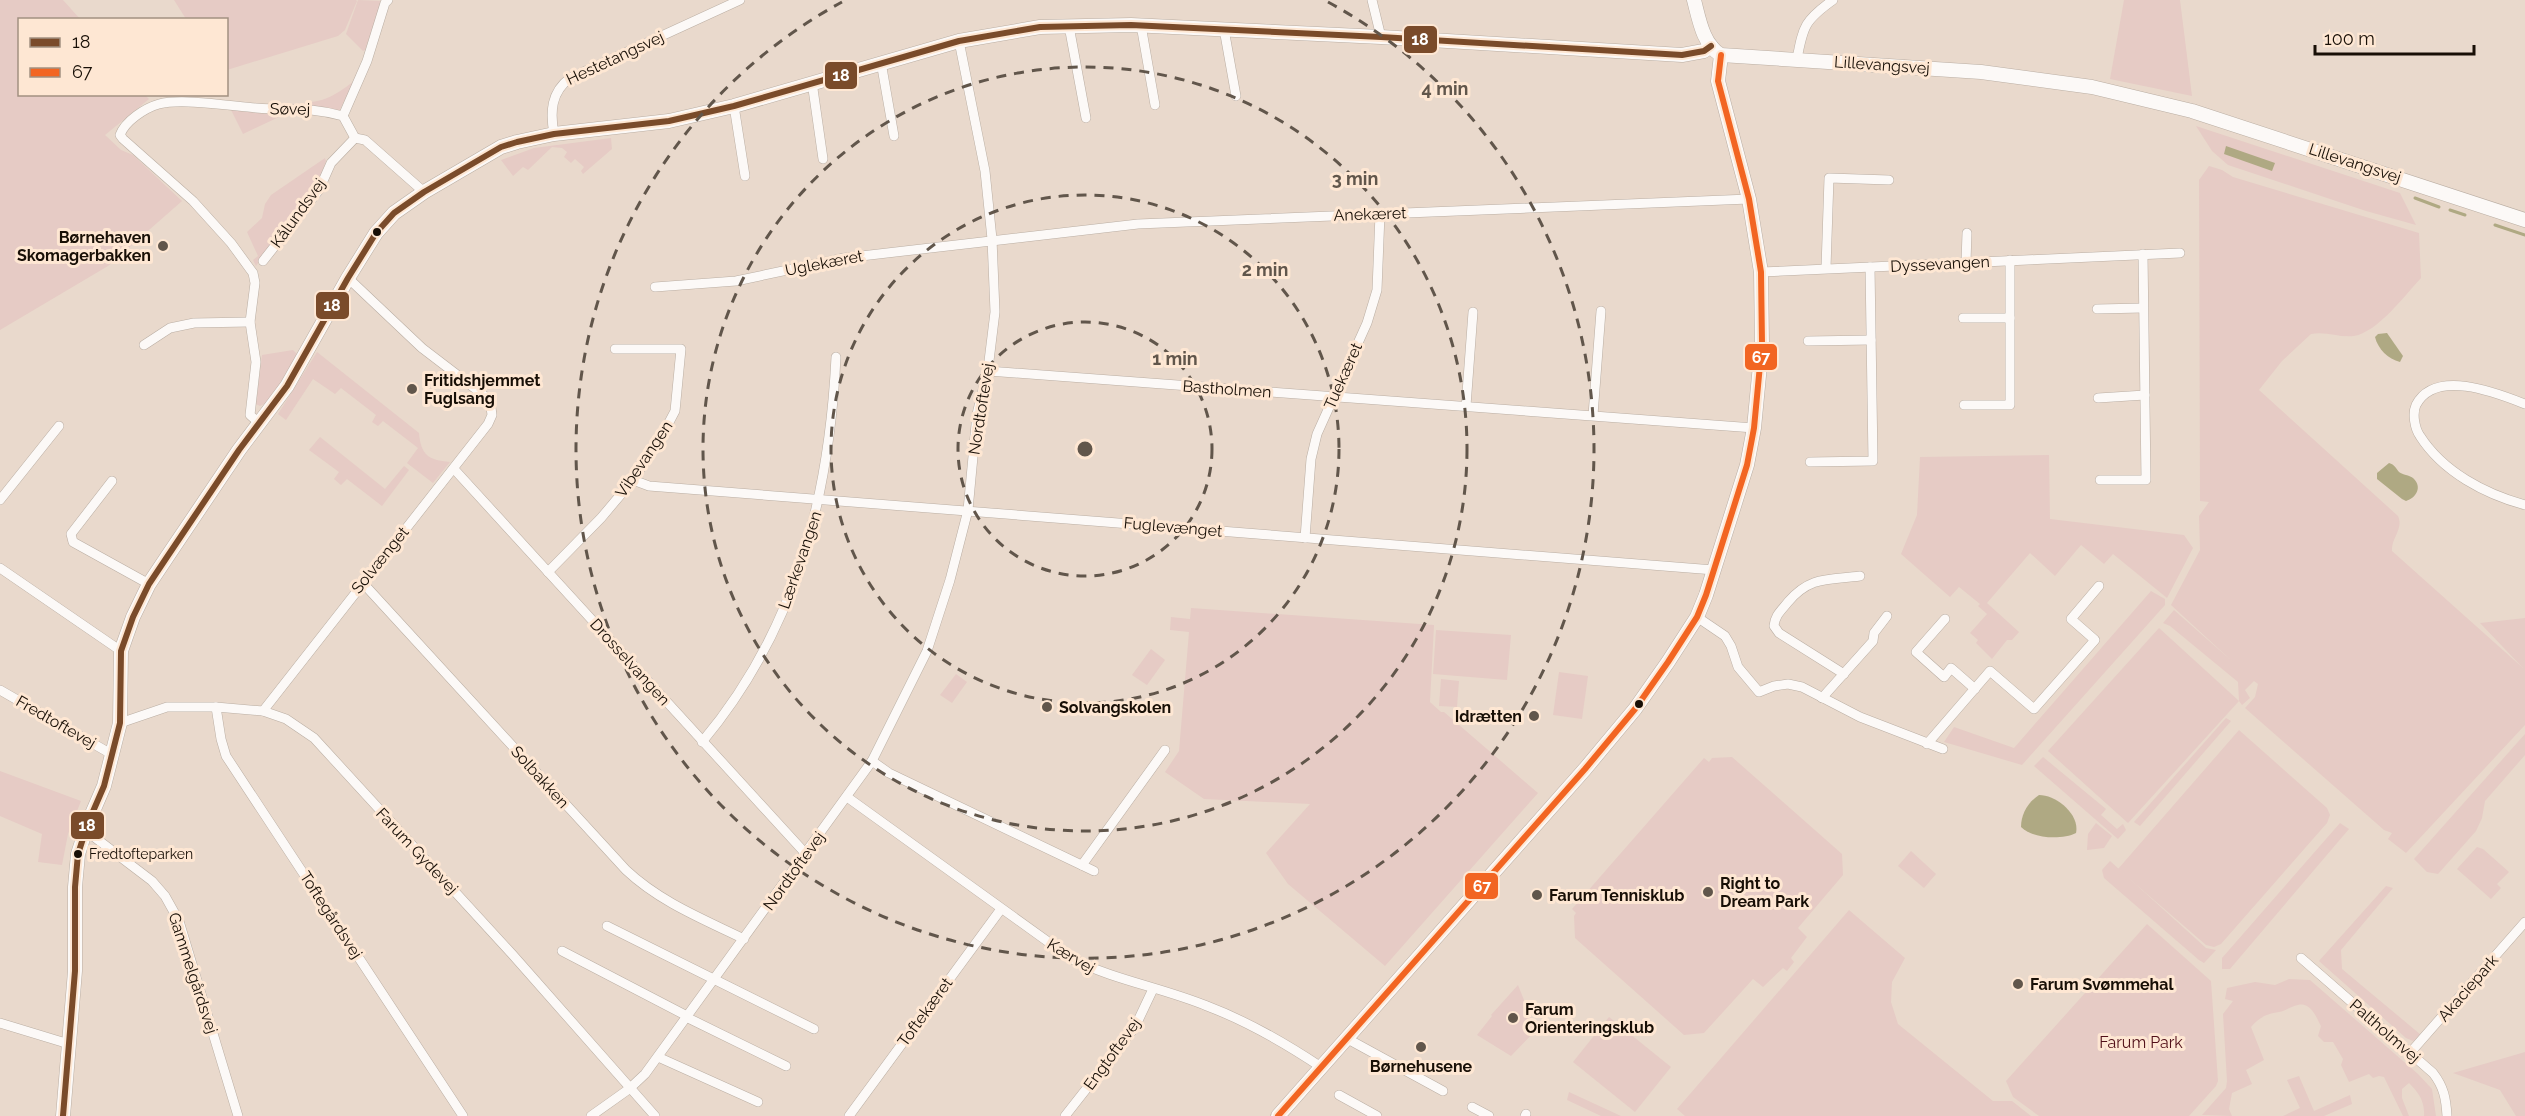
<svg xmlns="http://www.w3.org/2000/svg" width="2525" height="1116" font-family="Raleway,sans-serif">
	<style>
		.green { fill: #e6cbc5 }
		.water { fill: #afa983 }
		.lines { fill: none; stroke-linecap: round; stroke-linejoin: round }
		.stream { stroke: #afa983; stroke-width: 3 }
		.street-casing { stroke: #baaea3; stroke-width: 10 }
		.secondary-casing { stroke: #baaea3; stroke-width: 15 }
		.street { stroke: #fcf9f7; stroke-width: 9 }
		.secondary { stroke: #fcf9f7; stroke-width: 14 }
		.bus-1-casing { stroke: #fee7d3; stroke-width: 10 }
		.bus-2-casing { stroke: #fee7d3; stroke-width: 10 }
		.bus-1 { stroke: #7a4b2a; stroke-width: 6 }
		.bus-2 { stroke: #f26522; stroke-width: 6 }
		.ring { fill: none; stroke: #61564b; stroke-width: 3; stroke-dasharray: 10 8 }
		.bus-dot { fill: #180f06; stroke: #fee7d3; stroke-width: 2 }
		.poi-dot { fill: #61564b; stroke: #fee7d3; stroke-width: 2 }
		.labels { text-anchor: middle; dominant-baseline: central; stroke-width: 6; stroke-linejoin: round; paint-order: stroke }
		.bus-label { font-size: 14px; fill: #180f06; stroke: #fee7d3; text-anchor: start }
		.street-label { font-size: 16px; fill: #180f06; stroke: #fee7d3 }
		.poi-label { font-size: 16px; font-weight: bold; fill: #180f06; stroke: #fee7d3; text-anchor: start }
		.park-label { font-size: 16px; fill: #510f18; stroke: #fee7d3 }
		.centre { fill: #61564b; stroke: #fee7d3; stroke-width: 3 }
		.ring-label { font-size: 18px; text-anchor: middle; font-weight: bold; fill: #61564b; stroke: #fee7d3; stroke-width: 6; stroke-linejoin: round; paint-order: stroke }
		.line-badge { stroke: #fee7d3; stroke-width: 2 }
		.badge-label { font-size: 16px; text-anchor: middle; font-weight: bold; fill: #fff }
	</style>
	<rect width="100%" height="100%" fill="#e9d9cc"/>
	<g class="green">
		<polygon points="0,0 63,0 80,19 20,20 20,94 145,95 149,99 105,135 121,150 133,155 182,201 108,266 0,330"/>
		<polygon points="174,0 356,0 357,1 345,30 338,36 227,70 226,20 186,19"/>
		<polygon points="358,0 382,1 365,50 363,51 346,34"/>
		<polygon points="2124,0 2180,0 2192,96 2110,79"/>
		<path d="M355,80l-16,31 -49,-4 1,-3c30,-1 42,-6 64,-24z"/>
		<polygon points="231,110 278,115 279,117 243,134"/>
		<polygon points="2196,126 2400,193 2416,225 2366,211 2228,165 2212,151"/>
		<polygon points="611,138 612,149 583,174 581,171 584,167 575,159 571,163 564,157 567,152 562,148 552,147 528,170 523,167 513,176 501,160 534,148"/>
		<polygon points="325,158 326,161 318,183 279,232 256,266 253,260 258,256 247,232 262,218 265,204 271,195"/>
		<path d="M2209,166l13,4 11,7 186,56 2,45c-16,17 -43,54 -67,58 -14,2 -28,-5 -43,-2l-29,27 -23,29 139,126c6,13 -7,22 -6,35l131,117 -43,-45 45,-5v107l-119,128 -18,-14 4,-6 -8,-3 -139,-122 10,-11 3,-13 -4,-3 -9,9 5,8 -8,7 -3,-4 -1,-19 -68,-56 -7,-3 11,-13 59,52 -62,-57 29,-55 -1,-34 10,-14 -9,-1 -1,-321z"/>
		<polygon points="293,350 299,356 270,401 260,406 256,404 262,355"/>
		<path d="M317,352l102,81c2,22 9,27 31,29l-17,21 -26,-20 11,-15 -35,-27 -5,5 -6,-4 4,-7 -35,-27 -6,6 -22,-15 -27,41 -8,-6z"/>
		<polygon points="320,437 385,489 404,466 409,470 382,506 347,479 341,485 334,479 339,472 309,450"/>
		<polygon points="2049,455 2050,519 2184,535 2193,548 2167,598 2113,554 2104,564 2081,545 2055,576 2030,553 1987,603 2019,632 2012,640 2007,640 1992,659 1976,643 1978,640 1970,633 1987,614 1978,606 1980,604 1959,587 1950,597 1901,554 1917,515 1920,457"/>
		<polygon points="2151,591 2165,599 2165,605 2022,765 1944,742 1954,727 2014,748"/>
		<polygon points="1191,608 1434,625 1430,702 1441,712 1444,712 1538,793 1385,966 1288,884 1266,853 1310,804 1204,799 1165,772 1179,751 1189,632 1170,630 1171,617 1190,619"/>
		<polygon points="2159,628 2239,701 2128,823 2048,751"/>
		<polygon points="1436,630 1511,635 1507,680 1433,674"/>
		<polygon points="1151,649 1165,660 1147,685 1132,675"/>
		<polygon points="1559,672 1588,676 1582,719 1553,715"/>
		<polygon points="956,674 967,682 952,703 940,695"/>
		<polygon points="1441,679 1459,681 1457,707 1439,706"/>
		<polygon points="2226,718 2231,721 2140,826 2134,822"/>
		<polygon points="2239,730 2327,808 2330,815 2327,823 2221,944 2214,947 2206,945 2118,869"/>
		<polygon points="2525,734 2525,755 2485,801 2482,818 2476,831 2438,874 2427,872 2414,859"/>
		<polygon points="1732,757 1842,854 1843,875 1798,928 1807,937 1791,958 1794,962 1787,971 1783,968 1763,987 1753,979 1704,1033 1684,1035 1575,938 1574,916 1576,913 1572,909 1704,758 1709,762 1712,758"/>
		<polygon points="2043,757 2106,809 2101,815 2117,829 2123,824 2126,830 2118,839 2034,766"/>
		<polygon points="0,771 81,801 68,834 62,865 38,862 42,834 0,816"/>
		<polygon points="2096,823 2112,836 2104,848 2087,850 2088,834"/>
		<polygon points="2340,823 2349,829 2230,969 2222,969 2222,958"/>
		<polygon points="2477,847 2483,849 2509,872 2497,884 2501,888 2491,899 2457,869"/>
		<polygon points="1911,851 1936,874 1924,888 1898,866"/>
		<polygon points="2110,861 2206,948 2216,950 2204,963 2199,960 2104,878 2102,870"/>
		<polygon points="2386,886 2393,888 2341,950 2342,969 2421,1035 2413,1041 2406,1038 2319,961"/>
		<polygon points="1849,910 1905,958 1892,982 1891,1002 1898,1024 1993,1101 2012,1101 2031,1116 1685,1116 1677,1109"/>
		<polygon points="2147,924 2211,981 2218,1081 2216,1086 2189,1116 2039,1116 2013,1097 2006,1081"/>
		<path d="M2289,979l21,1 108,94 14,15 4,27h-12c1,-14 -5,-23 -15,-33l-7,6v9l7,18h-6l-19,-39 -5,-1 -6,2 -4,-4 -20,8 -8,-17 2,-6 -10,-17h-9l-6,-6 3,-10c-5,-9 -10,-24 -23,-21 -7,1 -12,6 -19,7 -13,2 -19,5 -28,15l13,33 -18,10 6,14 -20,9 -3,16 3,7 -30,-1 24,-27 1,-7 -4,-67 10,-13 -8,-2 2,-11 28,-6 20,3z"/>
		<polygon points="1518,985 1536,1030 1511,1056 1477,1035 1492,1016 1491,1015"/>
		<polygon points="1609,1017 1671,1067 1635,1112 1573,1062"/>
		<polygon points="2525,1052 2525,1116 2516,1116 2500,1090 2453,1073"/>
		<polygon points="2299,1076 2314,1111 2350,1095 2352,1104 2324,1116 2283,1116 2300,1108 2287,1080"/>
		<polygon points="1569,1092 1621,1116 1601,1116 1567,1100"/>
	</g>
	<g class="water">
		<polygon points="2226,146 2275,163 2272,171 2224,154"/>
		<path d="M2387,333l16,23 -3,6c-12,-3 -22,-13 -25,-25l3,-3z"/>
		<path d="M2389,463c6,2 6,4 10,9 4,3 10,3 14,6 10,9 3,20 -7,23l-4,-2 -25,-20v-6z"/>
		<path d="M2039,795c17,0 41,19 37,38 -14,7 -43,6 -55,-6 0,-13 7,-25 18,-32z"/>
	</g>
	<g class="lines">
		<g class="stream">
			<polyline points="2415,198 2439,207"/>
			<polyline points="2450,210 2465,215"/>
			<polyline points="2495,225 2525,235"/>
		</g>
		<defs>
			<g id="street">
				<polyline points="1372,0 1381,37"/>
				<polyline points="1141,25 1155,105"/>
				<polyline points="1069,26 1086,118"/>
				<polyline points="1224,29 1236,96"/>
				<path d="M1797,59c6,-33 8,-39 36,-59"/>
				<polyline points="881,62 894,136"/>
				<polyline points="812,82 823,159"/>
				<polyline points="734,106 745,176"/>
				<polyline points="343,116 367,61 385,3 388,0"/>
				<path d="M554,134c-4,-22 -3,-42 16,-56l170,-78"/>
				<polyline points="263,261 319,190 331,163 355,138"/>
				<polyline points="1966,262 1967,233"/>
				<polyline points="1826,268 1829,178 1889,180"/>
				<polyline points="1761,272 2180,253"/>
				<polyline points="655,287 736,281 844,258 1138,224 1749,199"/>
				<polyline points="2097,309 2143,308"/>
				<polyline points="1963,318 2010,318"/>
				<polyline points="1808,341 1871,340"/>
				<polyline points="144,345 170,328 194,323 250,322"/>
				<polyline points="988,371 1754,428"/>
				<polyline points="2098,398 2145,395"/>
				<path d="M2525,404c-28,-11 -90,-36 -109,1 -4,9 -1,24 4,31 23,36 65,58 105,69"/>
				<polyline points="1964,405 2010,405 2010,260"/>
				<polyline points="1466,406 1473,312"/>
				<polyline points="1593,415 1601,311"/>
				<path d="M259,423l-9,-8 6,-53 -6,-40 5,-39 -2,-10 -22,-30 -38,-42 -70,-62 -3,-4c5,-14 25,-27 39,-31 23,-6 72,2 97,4 33,3 52,-2 87,8l12,22 10,2 59,52"/>
				<polyline points="1810,462 1873,461 1870,267"/>
				<polyline points="454,469 806,854"/>
				<polyline points="633,480 649,486 1714,570"/>
				<polyline points="2100,480 2146,480 2143,254"/>
				<polyline points="112,481 71,534 73,542 149,584"/>
				<polyline points="0,500 59,426"/>
				<polyline points="1305,538 1311,459 1317,434 1367,323 1377,290 1380,214"/>
				<polyline points="0,568 121,651"/>
				<polyline points="548,572 601,518 633,480 665,430 675,411 681,349 615,349"/>
				<path d="M362,582l264,288c34,32 77,49 118,69"/>
				<polyline points="1697,617 1725,636 1731,646 1738,667 1759,692 1774,686 1788,684 1802,687 1860,717 1943,749"/>
				<polyline points="1945,619 1916,652 1944,677 1951,668 1975,689"/>
				<path d="M1844,674l-65,-41 -5,-7c1,-11 7,-15 14,-24 22,-26 40,-22 72,-26"/>
				<polyline points="0,690 113,755"/>
				<polyline points="1822,698 1873,641 1874,633 1887,616"/>
				<polyline points="216,707 221,739 226,756 463,1116"/>
				<polyline points="263,711 488,424 492,415 490,400 422,348 348,278"/>
				<polyline points="120,723 167,707 216,707 263,711 286,719 314,738 512,954 655,1116"/>
				<path d="M702,742c94,-112 127,-243 134,-385"/>
				<polyline points="1927,744 1990,671 2034,709 2095,640 2071,619 2099,586"/>
				<polyline points="872,761 889,773 1094,871"/>
				<path d="M847,797l225,162c43,21 91,29 135,47 37,14 81,39 114,61"/>
				<polyline points="85,830 152,881 165,896 179,921 238,1116"/>
				<polyline points="1082,865 1165,750"/>
				<polyline points="607,926 814,1029"/>
				<polyline points="562,951 687,1016"/>
				<path d="M2301,958l132,115c11,14 13,26 14,43"/>
				<polyline points="686,1017 786,1066"/>
				<polyline points="0,1023 69,1044"/>
				<polyline points="1346,1038 1443,1091"/>
				<polyline points="2410,1053 2525,922"/>
				<polyline points="658,1057 758,1102"/>
				<polyline points="1339,1095 1377,1116"/>
				<polyline points="1472,1107 1489,1116"/>
				<polyline points="591,1116 629,1089 645,1074 872,761 927,651 950,580 968,510 977,414 988,369 995,312 992,239 985,171 959,41"/>
				<polyline points="849,1116 1001,909"/>
				<polyline points="1065,1116 1135,1027 1153,989"/>
				<polyline points="1525,1116 1526,1114"/>
			</g>
			<g id="secondary">
				<path d="M1694,0c5,19 9,45 27,55l260,17 111,15 100,24 333,109"/>
				<polyline points="63,1116 75,971 75,887 78,854 88,823 104,786 120,723 121,651 133,617 149,584 167,557 239,450 287,386 348,278 376,233 394,213 424,192 501,147 517,142 554,134 669,121 734,106 959,41 1040,27 1131,25 1381,37 1682,55 1704,51 1711,46"/>
				<polyline points="1278,1116 1585,769 1635,709 1668,662 1697,617 1706,595 1747,465 1754,428 1762,344 1761,272 1749,199 1718,81 1721,55"/>
			</g>
		</defs>
		<use href="#street" class="street-casing"/>
		<use href="#secondary" class="secondary-casing"/>
		<use href="#street" class="street"/>
		<use href="#secondary" class="secondary"/>
		<defs>
			<polyline id="bus-1" points="63,1116 75,971 75,887 78,854 88,823 104,786 120,723 121,651 133,617 149,584 167,557 239,450 287,386 348,278 376,233 394,213 424,192 501,147 517,142 554,134 669,121 734,106 959,41 1040,27 1131,25 1381,37 1682,55 1704,51 1711,46"/>
			<polyline id="bus-2" points="1278,1116 1585,769 1635,709 1668,662 1697,617 1706,595 1747,465 1754,428 1762,344 1761,272 1749,199 1718,81 1721,55"/>
		</defs>
		<use href="#bus-1" class="bus-1-casing"/>
		<use href="#bus-2" class="bus-2-casing"/>
		<use href="#bus-1" class="bus-1"/>
		<use href="#bus-2" class="bus-2"/>
	</g>
	<g class="ring">
		<circle cx="1085" cy="449" r="127"/>
		<circle cx="1085" cy="449" r="254"/>
		<circle cx="1085" cy="449" r="382"/>
		<path d="M1328 2A509 509 0 1 1 842 2"/>
	</g>
	<g class="bus-dot">
		<circle cx="377" cy="232" r="5"/>
		<circle cx="1639" cy="704" r="5"/>
		<circle cx="78" cy="854" r="5"/>
	</g>
	<g class="poi-dot">
		<circle cx="163" cy="246" r="6"/>
		<circle cx="412" cy="389" r="6"/>
		<circle cx="1047" cy="707" r="6"/>
		<circle cx="1534" cy="716" r="6"/>
		<circle cx="1708" cy="892" r="6"/>
		<circle cx="1537" cy="895" r="6"/>
		<circle cx="2018" cy="984" r="6"/>
		<circle cx="1513" cy="1018" r="6"/>
		<circle cx="1421" cy="1047" r="6"/>
	</g>
	<g class="labels">
		<g class="bus-label">
			<text x="89" y="854">Fredtofteparken</text>
		</g>
		<g class="street-label">
			<text transform="translate(615 58) rotate(-25)">Hestetangsvej</text>
			<text transform="translate(1882 65) rotate(4)">Lillevangsvej</text>
			<text transform="translate(290 109) rotate(1)">Søvej</text>
			<text transform="translate(2355 163) rotate(18)">Lillevangsvej</text>
			<text transform="translate(298 213) rotate(-54)">Kålundsvej</text>
			<text transform="translate(1370 214) rotate(-2)">Anekæret</text>
			<text transform="translate(824 263) rotate(-11)">Uglekæret</text>
			<text transform="translate(1940 264) rotate(-3)">Dyssevangen</text>
			<text transform="translate(1343 376) rotate(-66)">Tuekæret</text>
			<text transform="translate(1227 389) rotate(4)">Bastholmen</text>
			<text transform="translate(981 409) rotate(-81)">Nordtoftevej</text>
			<text transform="translate(644 459) rotate(-56)">Vibevangen</text>
			<text transform="translate(1173 527) rotate(5)">Fuglevænget</text>
			<text transform="translate(380 560) rotate(-51)">Solvænget</text>
			<text transform="translate(800 560) rotate(-71)">Lærkevangen</text>
			<text transform="translate(630 662) rotate(48)">Drosselvangen</text>
			<text transform="translate(56 722) rotate(30)">Fredtoftevej</text>
			<text transform="translate(540 777) rotate(48)">Solbakken</text>
			<text transform="translate(417 851) rotate(47)">Farum Gydevej</text>
			<text transform="translate(794 871) rotate(-54)">Nordtoftevej</text>
			<text transform="translate(331 915) rotate(57)">Toftegårdsvej</text>
			<text transform="translate(1071 956) rotate(31)">Kærvej</text>
			<text transform="translate(193 973) rotate(72)">Gammelgårdsvej</text>
			<text transform="translate(2468 988) rotate(-49)">Akaciepark</text>
			<text transform="translate(925 1012) rotate(-54)">Toftekæret</text>
			<text transform="translate(2385 1031) rotate(41)">Paltholmvej</text>
			<text transform="translate(1112 1054) rotate(-54)">Engtoftevej</text>
		</g>
		<g class="poi-label">
			<text x="151" y="237" text-anchor="end">Børnehaven<tspan x="151" dy="18">Skomagerbakken</tspan></text>
			<text x="424" y="380">Fritidshjemmet<tspan x="424" dy="18">Fuglsang</tspan></text>
			<text x="1059" y="707">Solvangskolen</text>
			<text x="1522" y="716" text-anchor="end">Idrætten</text>
			<text x="1720" y="883">Right to<tspan x="1720" dy="18">Dream Park</tspan></text>
			<text x="1549" y="895">Farum Tennisklub</text>
			<text x="2030" y="984">Farum Svømmehal</text>
			<text x="1525" y="1009">Farum<tspan x="1525" dy="18">Orienteringsklub</tspan></text>
			<text x="1421" y="1066" text-anchor="middle">Børnehusene</text>
		</g>
		<g class="park-label">
			<text x="2141" y="1042">Farum Park</text>
		</g>
	</g>
	<circle cx="1085" cy="449" r="9" class="centre"/>
	<g class="ring-label">
		<text x="1445" y="95">4 min</text>
		<text x="1355" y="185">3 min</text>
		<text x="1265" y="276">2 min</text>
		<text x="1175" y="365">1 min</text>
	</g>
	<g class="line-badge">
		<rect x="1403" y="25" width="35" height="29" rx="6" fill="#7a4b2a"/>
		<rect x="824" y="61" width="34" height="29" rx="6" fill="#7a4b2a"/>
		<rect x="315" y="291" width="35" height="29" rx="6" fill="#7a4b2a"/>
		<rect x="1744" y="343" width="34" height="28" rx="6" fill="#f26522"/>
		<rect x="70" y="811" width="35" height="29" rx="6" fill="#7a4b2a"/>
		<rect x="1464" y="872" width="35" height="28" rx="6" fill="#f26522"/>
	</g>
	<g class="badge-label">
		<text x="1420" y="45">18</text>
		<text x="841" y="81">18</text>
		<text x="332" y="311">18</text>
		<text x="1761" y="363">67</text>
		<text x="87" y="831">18</text>
		<text x="1482" y="892">67</text>
	</g>
	<rect x="18" y="18" width="210" height="78" fill="#fee7d3" stroke="#a29181" stroke-width="1.5"/>
	<rect x="30" y="38" width="30" height="9" fill="#7a4b2a" stroke="#a29181" stroke-width="1.5"/>
	<text x="72" y="48" font-size="18" fill="#180f06">18</text>
	<rect x="30" y="68" width="30" height="9" fill="#f26522" stroke="#a29181" stroke-width="1.5"/>
	<text x="72" y="78" font-size="18" fill="#180f06">67</text>
	<path d="M2315 45v9h159v-9" fill="none" stroke="#180f06" stroke-width="3"/>
	<text x="2324" y="45" font-size="18" fill="#180f06" stroke="#fee7d3" stroke-width="4.5" paint-order="stroke">100 m</text>
</svg>
